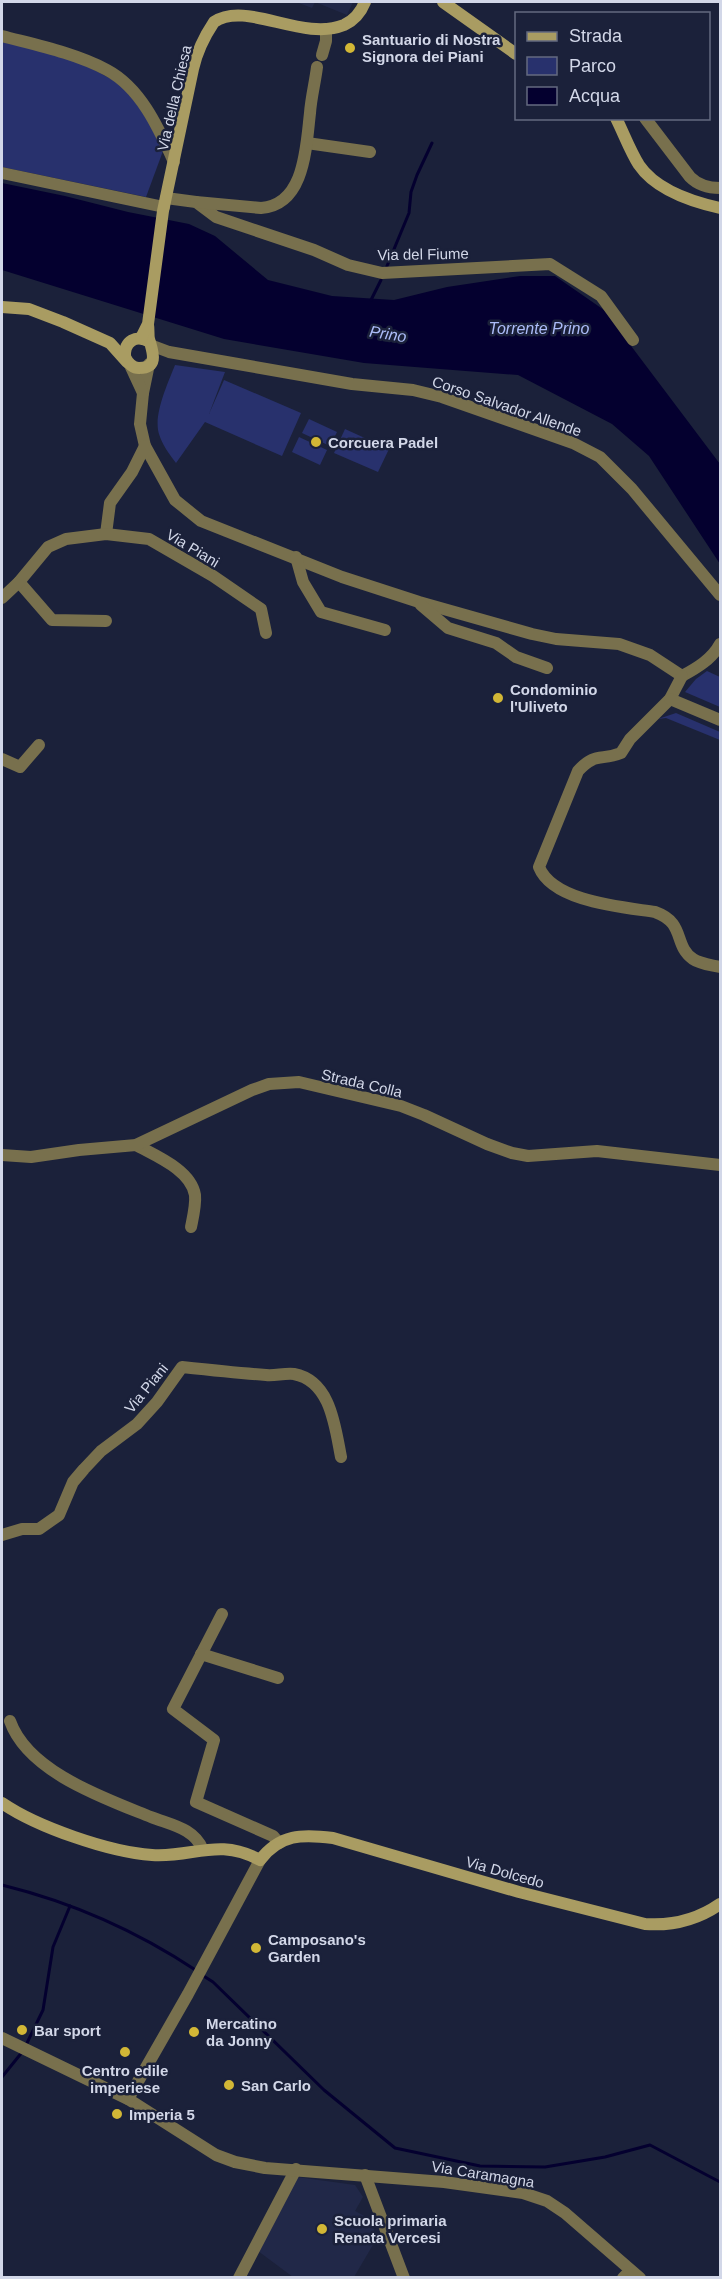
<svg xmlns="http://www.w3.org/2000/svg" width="722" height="2279" font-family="Arial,sans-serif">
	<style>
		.built { fill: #212848 }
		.green { fill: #28316d }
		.water { fill: #04002f }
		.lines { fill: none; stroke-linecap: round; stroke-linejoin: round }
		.stream { stroke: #04002f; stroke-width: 3 }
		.minor { stroke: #78704d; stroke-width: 12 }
		.tertiary { stroke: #78704d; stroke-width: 12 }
		.secondary { stroke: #a99c62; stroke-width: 12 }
		.poi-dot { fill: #d2b736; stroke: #1b213a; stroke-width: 2 }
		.labels { text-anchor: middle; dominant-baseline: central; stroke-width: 5; stroke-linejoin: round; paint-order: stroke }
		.poi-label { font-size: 15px; font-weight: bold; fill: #d2d7e8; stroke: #1b213a; text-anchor: start }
		.street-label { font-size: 15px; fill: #d2d7e8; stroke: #1b213a }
		.water-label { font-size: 16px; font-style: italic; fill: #acbcf8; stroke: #1b213a }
	</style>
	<rect width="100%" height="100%" fill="#1b213a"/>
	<g class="built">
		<polygon points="296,2 353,2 347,15 315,2 312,8"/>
		<polygon points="297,2177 355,2185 363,2197 355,2211 370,2219 377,2238 354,2277 293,2277 258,2251"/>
	</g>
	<g class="green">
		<polygon points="2,39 78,61 122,85 145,115 163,151 146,197 2,167"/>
		<path d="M175,365l50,7 -16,42 15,-34 77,33 -19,43 -77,-34 -29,41c-7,-9 -14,-19 -17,-29 -6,-19 9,-51 16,-69z"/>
		<polygon points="309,419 337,432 330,446 302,433"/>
		<polygon points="345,429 389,449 378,472 334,453"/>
		<polygon points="299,437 327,450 320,465 292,452"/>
		<polygon points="707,671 720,677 720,707 685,692 696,679"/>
		<polygon points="676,713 720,732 720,740 666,718 658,719"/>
	</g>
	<polygon class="water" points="2,183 65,196 128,212 189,224 215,236 268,280 332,296 394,300 447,287 520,276 555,276 604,310 720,464 720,564 649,456 612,424 518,375 364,363 224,339 2,270"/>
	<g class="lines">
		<g class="stream">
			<polyline points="387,266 409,213 411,192 417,175 432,143"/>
			<polyline points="371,300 381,280"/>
			<path d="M2,1885c69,17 135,46 195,86"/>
			<polyline points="202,1975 213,1982 324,2090 395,2148 480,2166 545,2167 605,2157 650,2145 720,2182"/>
			<polyline points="26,2045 43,2010 53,1947 70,1906"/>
			<polyline points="2,2077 23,2051"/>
		</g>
		<g class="minor">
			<path d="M2,36c34,9 73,17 105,34 34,18 52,59 67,92"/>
			<polyline points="322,55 326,41 326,29"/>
			<path d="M645,118l45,59c8,8 19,11 30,11"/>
			<polyline points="307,143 370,152"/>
			<polyline points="2,173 164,207"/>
			<polyline points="166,198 196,202 216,217 314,250 348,265 382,273 550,264 601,296 633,340"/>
			<path d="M196,202l65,6c44,-3 45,-61 49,-95 1,-15 5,-30 7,-46"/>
			<path d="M149,364l-6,29 -3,31 5,22 30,54 26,21 141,56 77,25 113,32 24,5 63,5 31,11 32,21c15,-8 30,-17 38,-32"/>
			<polyline points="130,365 143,393"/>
			<polyline points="106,534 110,503 132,472 145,446"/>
			<polyline points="296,557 303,582 321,612 385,630"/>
			<polyline points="19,582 52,620 106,621"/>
			<polyline points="2,598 19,582 48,547 66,539 106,534 149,539 213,576 261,609 266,633"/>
			<polyline points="421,605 448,628 496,643 516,657 547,668"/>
			<path d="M682,676l-12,23 -40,40 -9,14c-20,8 -26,-1 -43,18l-39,96c14,35 84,40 116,45 31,11 18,33 38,47 7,5 19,6 27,8"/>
			<polyline points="670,699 720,720"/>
			<polyline points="2,759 20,767 39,745"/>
			<path d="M136,1145c20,11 55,25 59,50 1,10 -2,22 -4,32"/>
			<polyline points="2,1155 31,1157 79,1150 136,1145 252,1090 269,1084 299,1082 401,1106 424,1115 487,1144 512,1153 528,1156 597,1151 720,1165"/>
			<path d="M2,1535l20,-6h17l20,-14 14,-33 11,-13 17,-18 36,-27 20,-22 25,-35c28,3 56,6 84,8 9,1 18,-2 28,-1 37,7 41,53 47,83"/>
			<polyline points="222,1614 173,1709 214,1740 196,1802 273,1836 279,1843"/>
			<polyline points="201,1654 278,1678"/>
			<path d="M10,1721c18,51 94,77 141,96 20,8 43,11 52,33"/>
			<polyline points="365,2175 404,2278"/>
			<polyline points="239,2278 296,2169"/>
			<polyline points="623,2278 630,2271"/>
		</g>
		<g class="tertiary">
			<polyline points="153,346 169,352 352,384 413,390 442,397 573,443 600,457 632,489 720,595"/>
			<polyline points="2,2038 128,2099 216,2155 235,2162 265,2168 444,2182 523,2193 547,2201 565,2213 640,2278"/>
			<polyline points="128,2099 188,1994 260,1860"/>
		</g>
		<g class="secondary">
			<polyline points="443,2 516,54"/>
			<path d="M616,118c8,16 14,33 23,47 17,25 54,37 81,43"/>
			<polyline points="2,307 29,309 63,322 110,343 127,362"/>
			<path d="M148,325c1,5 0,10 1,14 3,11 11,29 -10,29 -7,0 -11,-5 -14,-11 -1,-16 11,-23 25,-15"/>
			<path d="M141,338l7,-14 15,-113 30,-142c4,-18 11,-32 21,-47 32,-22 88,20 130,3 11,-5 17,-13 21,-23"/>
			<path d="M2,1803c35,24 107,49 150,52 41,3 66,-18 108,5 20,-26 42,-26 73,-22l186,54 126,32c27,2 52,-4 75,-20"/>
		</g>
	</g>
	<g class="poi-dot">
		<circle cx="350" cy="48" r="6"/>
		<circle cx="316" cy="442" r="6"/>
		<circle cx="498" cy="698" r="6"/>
		<circle cx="256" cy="1948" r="6"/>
		<circle cx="22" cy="2030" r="6"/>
		<circle cx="194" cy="2032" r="6"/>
		<circle cx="125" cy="2052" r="6"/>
		<circle cx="229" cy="2085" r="6"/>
		<circle cx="117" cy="2114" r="6"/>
		<circle cx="322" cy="2229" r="6"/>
	</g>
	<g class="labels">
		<g class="poi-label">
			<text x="362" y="39">Santuario di Nostra<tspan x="362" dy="17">Signora dei Piani</tspan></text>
			<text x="328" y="442">Corcuera Padel</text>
			<text x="510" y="689">Condominio<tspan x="510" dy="17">l'Uliveto</tspan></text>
			<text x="268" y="1939">Camposano's<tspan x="268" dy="17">Garden</tspan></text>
			<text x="206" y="2023">Mercatino<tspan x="206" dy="17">da Jonny</tspan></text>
			<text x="34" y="2030">Bar sport</text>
			<text x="125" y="2070" text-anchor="middle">Centro edile<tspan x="125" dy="17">imperiese</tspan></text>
			<text x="241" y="2085">San Carlo</text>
			<text x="129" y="2114">Imperia 5</text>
			<text x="334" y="2220">Scuola primaria<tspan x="334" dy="17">Renata Vercesi</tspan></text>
		</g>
		<g class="street-label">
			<text transform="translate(174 98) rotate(-77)">Via della Chiesa</text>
			<text transform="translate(423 254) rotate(-1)">Via del Fiume</text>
			<text transform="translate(507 406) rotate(19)">Corso Salvador Allende</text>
			<text transform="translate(193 548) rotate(31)">Via Piani</text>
			<text transform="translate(362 1083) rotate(13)">Strada Colla</text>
			<text transform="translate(146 1388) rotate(-51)">Via Piani</text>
			<text transform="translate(505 1872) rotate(16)">Via Dolcedo</text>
			<text transform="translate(483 2174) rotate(9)">Via Caramagna</text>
		</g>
		<g class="water-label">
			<text x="539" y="328">Torrente Prino</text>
			<text transform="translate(388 334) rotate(9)">Prino</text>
		</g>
	</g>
	<rect width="722" height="2279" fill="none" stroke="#d2d7e8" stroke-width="6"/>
	<rect x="515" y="12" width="195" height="108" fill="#1b213a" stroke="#646a80" stroke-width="1.5"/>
	<rect x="527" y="32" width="30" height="9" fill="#a99c62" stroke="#646a80" stroke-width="1.5"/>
	<text x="569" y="42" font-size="18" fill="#d2d7e8">Strada</text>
	<rect x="527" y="57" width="30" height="18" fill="#28316d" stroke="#646a80" stroke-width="1.5"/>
	<text x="569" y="72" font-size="18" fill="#d2d7e8">Parco</text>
	<rect x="527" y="87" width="30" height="18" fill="#04002f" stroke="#646a80" stroke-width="1.5"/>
	<text x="569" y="102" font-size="18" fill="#d2d7e8">Acqua</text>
</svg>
